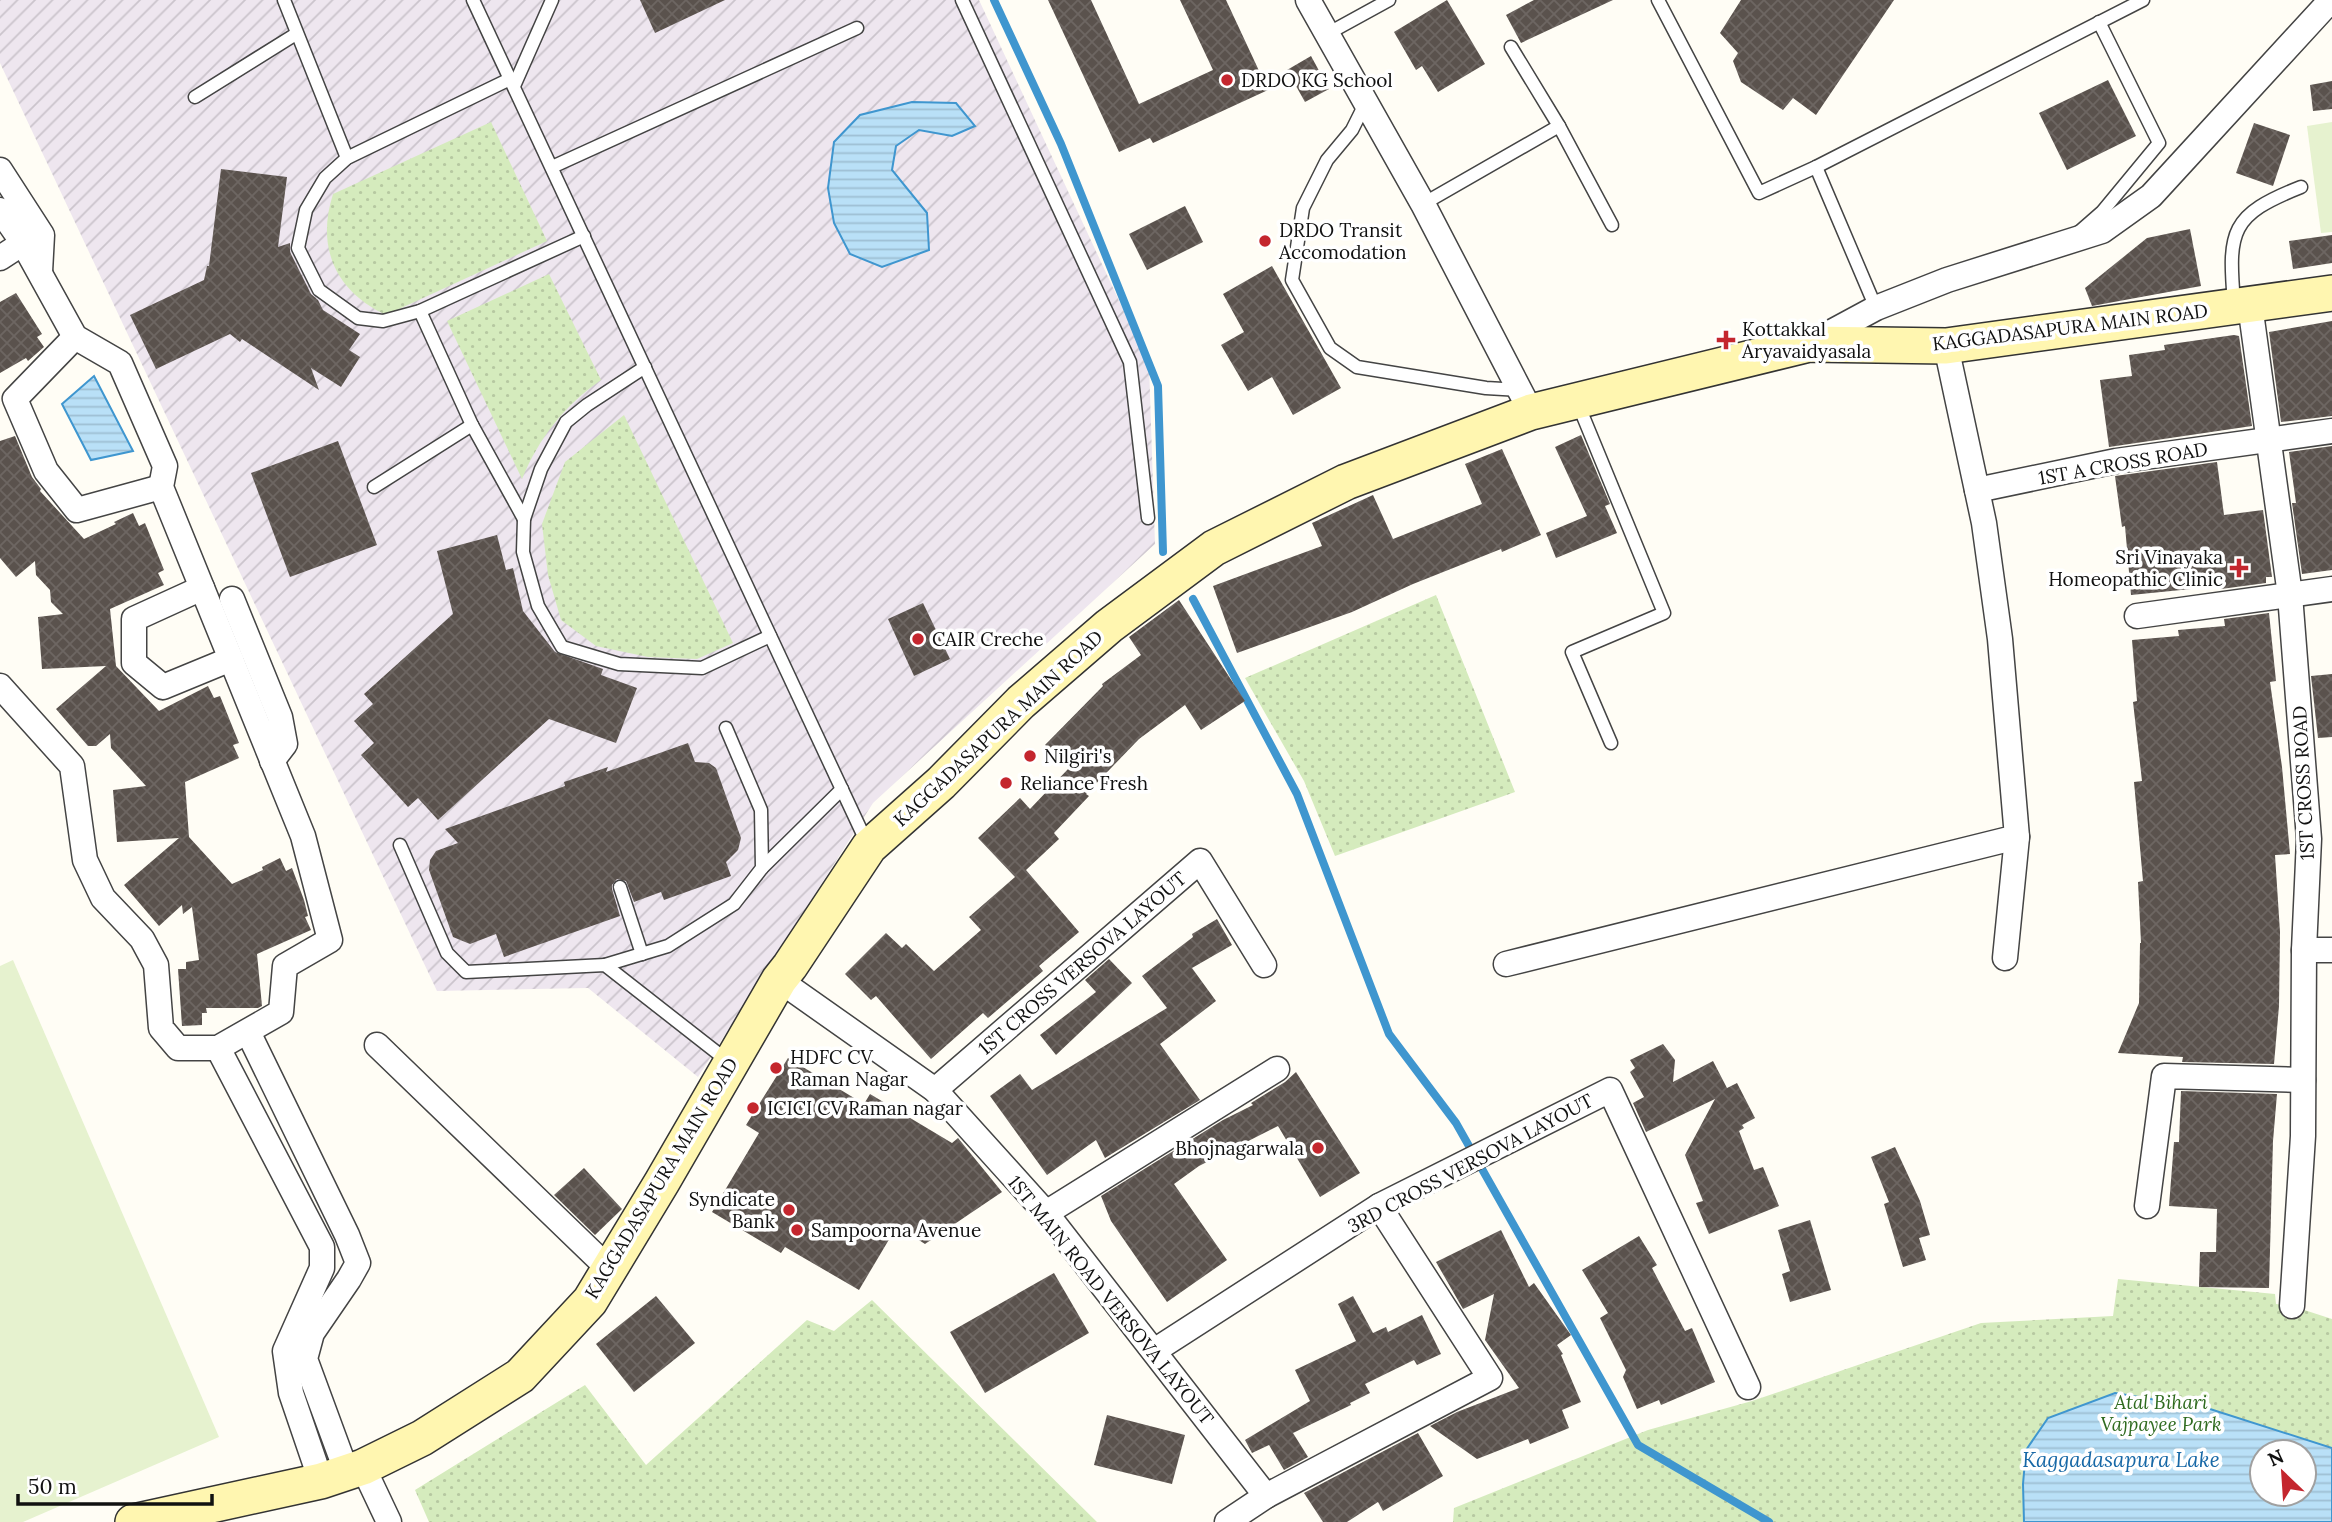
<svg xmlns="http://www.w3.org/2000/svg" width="2332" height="1522" font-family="Lora,serif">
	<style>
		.industrial { fill: url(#industrial-furrows) }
		.grass { fill: url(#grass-dots); fill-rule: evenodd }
		.pitch { fill: #e6f2cf }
		.water { fill: url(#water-rules); stroke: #3f96cf; stroke-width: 2; fill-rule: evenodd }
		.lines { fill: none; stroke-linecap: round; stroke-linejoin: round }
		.stream { stroke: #3f96cf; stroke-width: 8 }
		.building { fill: url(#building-cross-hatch) }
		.lane-casing { stroke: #444; stroke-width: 15 }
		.street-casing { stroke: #444; stroke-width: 27 }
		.secondary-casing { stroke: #333; stroke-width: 38 }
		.lane { stroke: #fff; stroke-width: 12 }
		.street { stroke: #fff; stroke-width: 24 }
		.secondary { stroke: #fff6b0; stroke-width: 35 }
		.poi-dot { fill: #c4262e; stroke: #fff; stroke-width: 2.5 }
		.labels { text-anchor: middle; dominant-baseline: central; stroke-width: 7; stroke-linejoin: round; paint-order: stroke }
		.poi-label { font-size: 19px; fill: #111; stroke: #fff; text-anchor: start }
		.street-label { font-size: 19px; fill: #111; stroke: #fff }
		.park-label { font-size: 19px; font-style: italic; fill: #2f6b1f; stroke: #fff }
		.water-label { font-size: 21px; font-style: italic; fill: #1768a6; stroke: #fff }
	</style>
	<defs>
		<pattern id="industrial-furrows" width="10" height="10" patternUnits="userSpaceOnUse" patternTransform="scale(1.75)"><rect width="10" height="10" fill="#eee6ef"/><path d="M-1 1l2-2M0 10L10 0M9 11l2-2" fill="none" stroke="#cbc4cc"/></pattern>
		<pattern id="grass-dots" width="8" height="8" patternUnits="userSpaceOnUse" patternTransform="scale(1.75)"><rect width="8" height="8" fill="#d5ebbd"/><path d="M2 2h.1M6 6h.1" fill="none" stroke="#b6c8a1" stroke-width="1.8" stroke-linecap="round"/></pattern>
		<pattern id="water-rules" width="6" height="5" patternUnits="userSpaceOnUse" patternTransform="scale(1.75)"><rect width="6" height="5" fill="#b9e0f7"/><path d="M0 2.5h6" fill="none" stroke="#9ebfd3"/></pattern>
		<pattern id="building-cross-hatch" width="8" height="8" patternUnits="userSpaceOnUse" patternTransform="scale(1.75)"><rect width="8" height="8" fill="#5a524d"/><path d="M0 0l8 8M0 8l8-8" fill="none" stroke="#6d6662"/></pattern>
	</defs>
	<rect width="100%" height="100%" fill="#fffdf5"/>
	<polygon class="industrial" points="0,0 979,0 1149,365 1155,544 873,803 698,1077 588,988 437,991 0,63"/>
	<g class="grass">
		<path d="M491,122l56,119 -161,74c-51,-24 -70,-68 -53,-121z"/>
		<path d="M549,274l52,106c-37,26 -62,58 -79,99l-75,-158z"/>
		<polygon points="624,415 733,643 697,659 648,657 596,646 561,620 548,575 542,524 565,462"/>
		<polygon points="1436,595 1515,792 1335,856 1304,781 1245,678"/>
		<path d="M2118,1279l157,15 1,10 16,2 40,13v203h-879l1,-14 194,-78 104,-29 229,-78 132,-7zM2262,1452h42v42h-42z"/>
		<polygon points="872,1300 1097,1522 429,1522 415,1490 585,1385 646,1465 807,1320 834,1331"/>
	</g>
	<g class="pitch">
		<polygon points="2332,122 2332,232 2321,233 2307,126"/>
		<polygon points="13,960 219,1437 23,1522 0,1522 0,966"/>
	</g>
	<g class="water">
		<polygon points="912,102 956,103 975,126 952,136 919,130 896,146 892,170 927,213 929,250 882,267 850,254 834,223 828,188 834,142 860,115"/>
		<polygon points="94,376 133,451 91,460 62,404"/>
		<path d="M2115,1393l95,16 122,39v74h-308l-1,-38 3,-34 22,-32zM2262,1452h42v42h-42z"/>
	</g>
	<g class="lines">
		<g class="stream">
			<polyline points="994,0 1061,144 1158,386 1163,552"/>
			<polyline points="1193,599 1297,794 1389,1034 1456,1123 1638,1445 1769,1522"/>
		</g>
	</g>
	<g class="building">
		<polygon points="640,0 725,0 655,33"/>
		<polygon points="1048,0 1091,0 1139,104 1213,70 1180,0 1226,0 1268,90 1153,143 1150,138 1119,152"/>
		<polygon points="1447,0 1485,64 1438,92 1422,66 1416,70 1394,32"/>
		<polygon points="1534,0 1613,0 1521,43 1506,15"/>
		<polygon points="1741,0 1894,0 1816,115 1793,98 1783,110 1741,82 1733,61 1738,53 1720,33"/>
		<polygon points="1311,56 1329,89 1305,102 1287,70"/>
		<polygon points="2108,80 2136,136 2067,170 2039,113"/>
		<polygon points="2332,81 2332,109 2313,111 2310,85"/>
		<polygon points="2254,123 2290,135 2273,186 2236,173"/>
		<polygon points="221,169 287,177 278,247 290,243 290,252 311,294 318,300 323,310 360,334 349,350 360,357 341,387 311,368 319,390 242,339 240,342 230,334 156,369 130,315 204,280 207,266 209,266"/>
		<polygon points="1185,206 1203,242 1147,270 1129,234"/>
		<polygon points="2190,229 2201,286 2092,306 2085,288 2147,238"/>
		<polygon points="2332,235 2332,263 2293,269 2289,241"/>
		<polygon points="1272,266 1341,388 1293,415 1272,377 1248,391 1221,345 1244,332 1223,294"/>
		<polygon points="16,293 42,334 37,337 44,347 28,361 26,358 0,373 0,302"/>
		<polygon points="2332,321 2332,416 2281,422 2269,332"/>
		<polygon points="2234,335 2239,336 2252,426 2109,447 2100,380 2132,376 2129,355 2165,350 2164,345"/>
		<polygon points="1581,435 1610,504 1605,506 1617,533 1556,558 1546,533 1587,516 1555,447"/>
		<polygon points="15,436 32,477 41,489 40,491 84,539 116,524 114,522 133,513 139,526 145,523 164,570 158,573 164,585 110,609 116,666 159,711 208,686 214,698 220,696 239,743 233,745 239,758 185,782 189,837 232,884 263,870 262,867 280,858 286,871 292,868 304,900 308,916 305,917 311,930 257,954 262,1006 258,1008 206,1008 207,1013 202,1013 202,1025 182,1026 178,969 186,969 186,962 199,960 192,907 183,914 182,905 159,926 124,885 179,838 117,842 113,790 146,786 111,748 110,734 96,746 88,746 56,709 106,666 42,669 38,617 63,614 51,602 50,590 36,575 35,561 16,577 0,558 0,441"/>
		<polygon points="338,441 377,545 290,577 251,473"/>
		<polygon points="2332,446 2332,570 2302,574 2292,503 2296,503 2289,452"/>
		<polygon points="1502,449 1541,535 1502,552 1501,549 1413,584 1352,612 1237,653 1213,586 1322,546 1312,523 1373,495 1393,539 1482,504 1465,464"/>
		<polygon points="2217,462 2224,515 2263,510 2272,577 2266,577 2266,583 2221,589 2221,586 2131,595 2125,526 2122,527 2115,476"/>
		<polygon points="497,535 506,570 513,568 523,611 555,652 603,669 601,675 637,688 616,743 549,719 438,820 418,798 408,807 361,755 374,743 354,721 373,704 364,694 453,614 437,551"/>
		<polygon points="1179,600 1245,701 1201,730 1185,705 1139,739 1086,794 1089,796 1054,833 1059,839 1026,870 1079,932 1039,966 1043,971 988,1018 983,1013 931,1059 876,996 871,1000 845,974 886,933 902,948 906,944 934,971 981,930 969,917 1015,877 978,838 1020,798 1030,809 1069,768 1045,745 1103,686 1102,684 1141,655 1129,637"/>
		<polygon points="923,603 950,659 914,676 888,619"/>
		<polygon points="2269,613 2276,681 2270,682 2282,767 2290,854 2275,855 2280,932 2279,1006 2274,1064 2182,1062 2183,1057 2118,1053 2139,1003 2140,943 2141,943 2138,882 2143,881 2134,782 2142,781 2133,702 2137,701 2132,640 2179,636 2178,630 2225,626 2224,619"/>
		<polygon points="2332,674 2332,737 2318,738 2311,676"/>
		<polygon points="688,743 695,762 709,763 716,768 741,838 738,850 726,862 731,876 664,900 661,892 634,902 626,881 617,879 612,885 612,889 620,916 504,957 496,934 470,944 453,937 429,870 430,860 436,851 458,843 445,829 565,786 564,782 608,767 606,772"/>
		<polygon points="1217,919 1232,945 1192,968 1216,1001 1160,1044 1200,1100 1105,1158 1096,1140 1047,1175 990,1096 1020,1074 1032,1090 1167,1008 1142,976 1193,937 1192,934"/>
		<polygon points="1109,959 1132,983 1056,1055 1040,1035 1096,992 1085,980"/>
		<polygon points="1663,1044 1675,1060 1673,1082 1713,1061 1727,1088 1737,1083 1755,1118 1742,1125 1744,1128 1739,1131 1754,1170 1763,1167 1779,1206 1709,1234 1696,1203 1703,1201 1685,1155 1715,1099 1646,1132 1633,1103 1644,1097 1630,1072 1635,1068 1630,1060"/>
		<polygon points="788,1058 864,1104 870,1094 952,1143 958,1138 1002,1192 925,1244 897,1226 859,1290 785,1247 781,1253 712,1212 759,1133 746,1125"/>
		<polygon points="1296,1072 1360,1173 1320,1197 1278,1126 1199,1166 1174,1184 1227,1260 1167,1302 1111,1221 1101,1196 1223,1120 1253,1105 1251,1103 1285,1082"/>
		<polygon points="2181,1091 2277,1094 2273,1141 2269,1288 2199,1287 2200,1252 2216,1252 2217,1209 2169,1206 2174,1142 2179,1142"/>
		<polygon points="1895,1147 1920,1201 1930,1235 1919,1238 1926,1260 1903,1267 1884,1204 1889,1202 1871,1157"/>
		<polygon points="584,1168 622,1209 595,1235 554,1195"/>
		<polygon points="1810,1220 1831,1290 1790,1302 1782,1274 1790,1271 1778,1230"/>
		<polygon points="1501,1230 1529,1287 1534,1283 1571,1335 1557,1345 1563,1354 1561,1355 1581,1402 1562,1410 1569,1428 1530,1444 1528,1439 1477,1459 1430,1426 1457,1412 1519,1388 1485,1340 1494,1294 1463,1309 1436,1262"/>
		<polygon points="1639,1236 1657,1265 1652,1268 1685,1331 1692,1328 1715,1382 1661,1405 1659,1400 1637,1409 1623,1377 1626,1370 1600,1318 1608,1313 1582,1270"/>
		<polygon points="1054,1273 1089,1333 985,1393 950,1332"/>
		<polygon points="656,1296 695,1343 634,1392 596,1344"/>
		<polygon points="1353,1296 1373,1333 1386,1327 1388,1332 1422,1315 1441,1354 1417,1365 1414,1360 1365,1384 1370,1393 1350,1403 1351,1405 1293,1433 1308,1457 1284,1470 1269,1445 1252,1453 1245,1440 1310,1401 1295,1370 1356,1341 1338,1304"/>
		<polygon points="1107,1415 1185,1435 1172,1484 1094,1465"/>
		<polygon points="1418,1433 1443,1476 1383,1511 1378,1502 1347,1522 1323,1522 1304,1493"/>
	</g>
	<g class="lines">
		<defs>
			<g id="lane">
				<polyline points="284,0 347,158"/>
				<polyline points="473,0 867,843"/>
				<polyline points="962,0 1130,362 1148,518"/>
				<polyline points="1658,0 1759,193 1816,167 2143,0"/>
				<polyline points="1327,34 1389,0"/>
				<polyline points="510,79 347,158 325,178 306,210 298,248 319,290 358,318 383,321 420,311 584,236"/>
				<polyline points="514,86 552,0"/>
				<polyline points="195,97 296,34"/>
				<polyline points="1366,102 1352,130 1327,160 1303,208 1292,280 1330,348 1357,367 1486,388 1520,390"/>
				<polyline points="1559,126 1612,225"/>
				<polyline points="552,167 857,28"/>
				<polyline points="1816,167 1876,308"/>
				<polyline points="1423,204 1559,126 1511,47"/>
				<polyline points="2078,233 2102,212 2159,143 2099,22"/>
				<path d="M2234,303c-6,-72 -4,-88 67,-116"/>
				<polyline points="420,311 472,425 524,519"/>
				<polyline points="645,367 587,405 566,422 541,469 524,519 523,552 538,606 562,647 619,664 702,668 770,636"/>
				<polyline points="1578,404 1664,613 1572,652 1611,743"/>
				<polyline points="374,487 472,425"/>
				<polyline points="400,845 447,953 466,972 605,965 729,1062"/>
				<polyline points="762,868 842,789"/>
				<polyline points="620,887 642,954"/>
				<polyline points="605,965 668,946 734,904 762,868 761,810 726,728"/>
			</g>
			<g id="street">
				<polyline points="1308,0 1423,204 1531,412"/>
				<polyline points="0,170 42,235 40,272"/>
				<polyline points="0,210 23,243 75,337 120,363 165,466 161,487 303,836 330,940 285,966 281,1012 218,1048 178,1048 161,1028 156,965 142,939 103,898 85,860 72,766 0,686"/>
				<polyline points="0,258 23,243"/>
				<polyline points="2250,305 2290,595 2309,839 2304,950 2303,1136 2292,1306"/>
				<polyline points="75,337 15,399 46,471 77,510 161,487"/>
				<polyline points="1813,342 1876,308 1947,280 2102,231 2151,196 2331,0"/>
				<polyline points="1977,490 2116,461 2332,431"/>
				<polyline points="202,588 134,619 134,663 163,687 231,659"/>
				<polyline points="232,599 280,717 285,744 272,761"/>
				<polyline points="2137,616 2332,589"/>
				<polyline points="2304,950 2332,950"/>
				<polyline points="2005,958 2017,837"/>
				<polyline points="1506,964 2017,837 2000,639 1984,523 1946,346"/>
				<polyline points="779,980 935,1090 1046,1213 1266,1496 1227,1522"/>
				<polyline points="248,1032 347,1235 358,1263 349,1279 312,1333 305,1359 347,1473"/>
				<polyline points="377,1045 609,1269"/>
				<polyline points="218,1048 322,1247 322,1268 285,1351 291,1393 321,1481"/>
				<polyline points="935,1090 1200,861 1264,965"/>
				<polyline points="2147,1206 2164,1076 2303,1080"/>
				<polyline points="1046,1213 1277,1069"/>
				<polyline points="1154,1351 1379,1206 1610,1090 1748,1387"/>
				<polyline points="363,1467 389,1522"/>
				<polyline points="1266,1496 1490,1378 1379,1206"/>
			</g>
			<polyline id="secondary" points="133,1522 321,1481 363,1467 422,1438 520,1376 590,1301 662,1182 779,980 790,966 869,847 941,783 1021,702 1109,626 1214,548 1346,482 1531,412 1809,344 1946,346 2332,293"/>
		</defs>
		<use href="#lane" class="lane-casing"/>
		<use href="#street" class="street-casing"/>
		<use href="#secondary" class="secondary-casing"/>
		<use href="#lane" class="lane"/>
		<use href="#street" class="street"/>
		<use href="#secondary" class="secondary"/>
	</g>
	<g class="poi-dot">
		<circle cx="1227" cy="80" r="7"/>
		<circle cx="1265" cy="241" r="7"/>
		<path d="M1722.5 329.5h7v7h7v7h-7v7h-7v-7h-7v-7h7z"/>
		<path d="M2235.5 557.5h7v7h7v7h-7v7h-7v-7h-7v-7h7z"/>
		<circle cx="918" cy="639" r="7"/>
		<circle cx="1030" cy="756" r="7"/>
		<circle cx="1006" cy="783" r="7"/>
		<circle cx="776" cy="1068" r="7"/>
		<circle cx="753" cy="1108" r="7"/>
		<circle cx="1318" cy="1148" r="7"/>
		<circle cx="789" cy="1210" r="7"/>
		<circle cx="797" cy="1230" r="7"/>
	</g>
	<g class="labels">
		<g class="poi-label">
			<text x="1241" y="80">DRDO KG School</text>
			<text x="1279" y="230">DRDO Transit<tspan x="1279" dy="22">Accomodation</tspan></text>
			<text x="1742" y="329">Kottakkal<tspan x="1742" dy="22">Aryavaidyasala</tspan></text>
			<text x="2223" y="557" text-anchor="end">Sri Vinayaka<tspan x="2223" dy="22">Homeopathic Clinic</tspan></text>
			<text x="932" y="639">CAIR Creche</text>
			<text x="1044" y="756">Nilgiri's</text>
			<text x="1020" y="783">Reliance Fresh</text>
			<text x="790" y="1057">HDFC CV<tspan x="790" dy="22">Raman Nagar</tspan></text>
			<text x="767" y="1108">ICICI CV Raman nagar</text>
			<text x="1304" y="1148" text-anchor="end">Bhojnagarwala</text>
			<text x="775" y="1199" text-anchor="end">Syndicate<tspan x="775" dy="22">Bank</tspan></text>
			<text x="811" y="1230">Sampoorna Avenue</text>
		</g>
		<g class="street-label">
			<text transform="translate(2070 327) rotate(-7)">KAGGADASAPURA MAIN ROAD</text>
			<text transform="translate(2123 463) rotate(-10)">1ST A CROSS ROAD</text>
			<text transform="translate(998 728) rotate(-43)">KAGGADASAPURA MAIN ROAD</text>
			<text transform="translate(2303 783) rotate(-93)">1ST CROSS ROAD</text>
			<text transform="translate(1082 963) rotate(-41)">1ST CROSS VERSOVA LAYOUT</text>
			<text transform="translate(1470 1163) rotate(-28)">3RD CROSS VERSOVA LAYOUT</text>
			<text transform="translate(661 1178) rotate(-59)">KAGGADASAPURA MAIN ROAD</text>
			<text transform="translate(1111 1300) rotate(51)">1ST MAIN ROAD VERSOVA LAYOUT</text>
		</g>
		<g class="park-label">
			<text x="2161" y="1402">Atal Bihari<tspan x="2161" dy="22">Vajpayee Park</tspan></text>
		</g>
		<g class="water-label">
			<text x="2121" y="1459">Kaggadasapura Lake</text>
		</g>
	</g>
	<g transform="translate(2283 1473) rotate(335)"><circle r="33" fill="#ffffff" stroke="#a0a0a0" stroke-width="2"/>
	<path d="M0-5L12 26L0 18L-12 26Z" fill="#c4262e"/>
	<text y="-10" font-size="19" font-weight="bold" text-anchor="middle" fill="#111111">N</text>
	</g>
	<path d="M18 1494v10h194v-10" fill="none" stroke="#111111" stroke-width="3.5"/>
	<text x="28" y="1494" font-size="21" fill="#111111" stroke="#ffffff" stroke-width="5" paint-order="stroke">50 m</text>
</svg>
